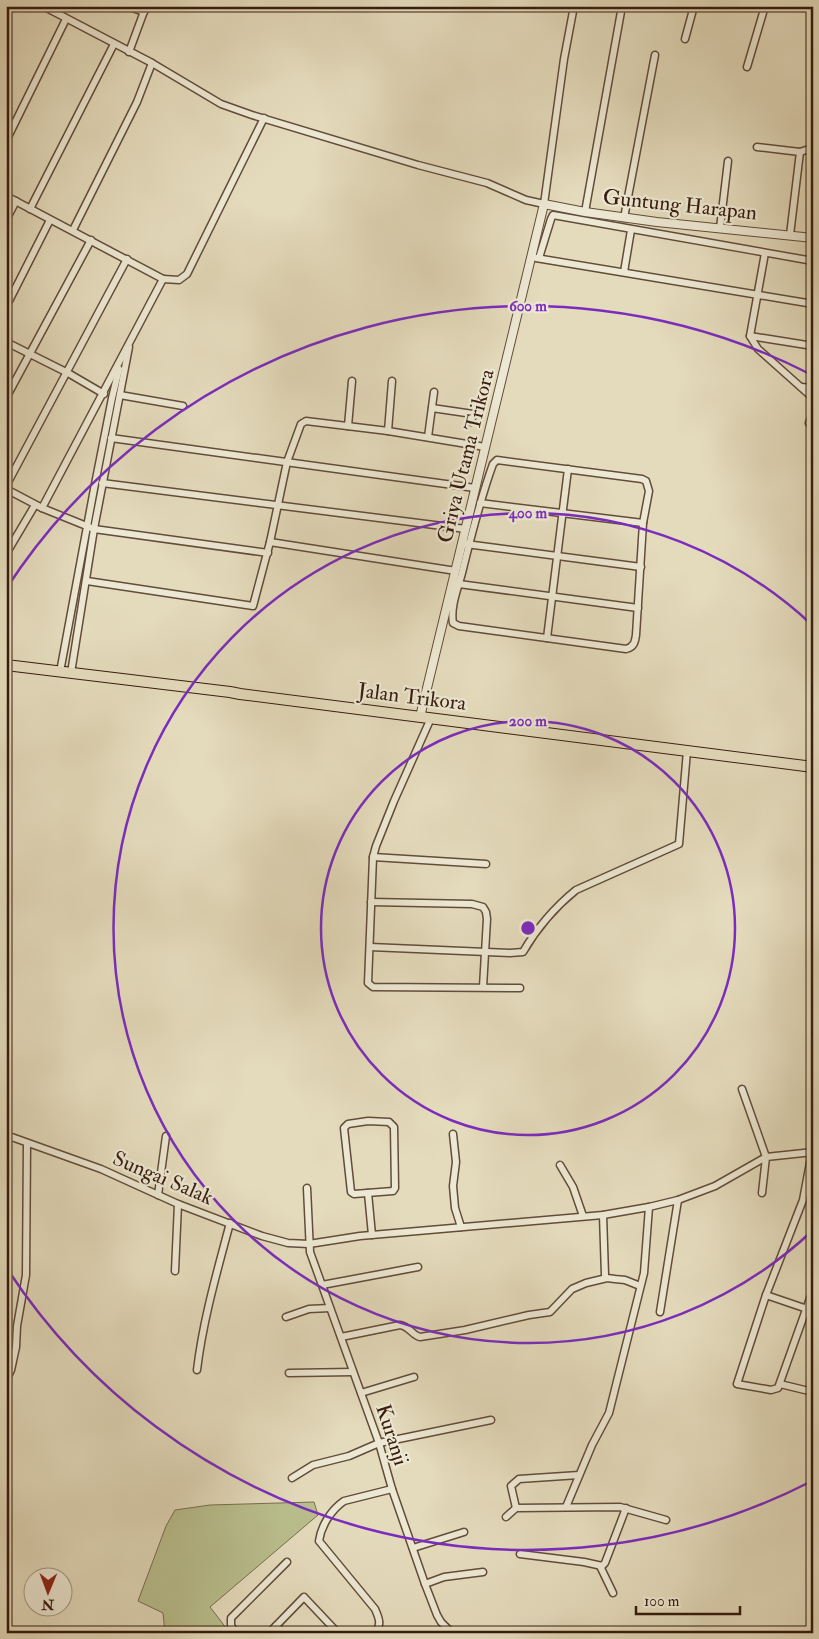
<svg xmlns="http://www.w3.org/2000/svg" width="819" height="1639" font-family="'IM FELL Double Pica',serif">
	<style>
		.green { fill: #b9be8d; stroke: #786d4e }
		.lines { fill: none; stroke-linecap: round; stroke-linejoin: round }
		.minor-casing { stroke: #624c3a; stroke-width: 9 }
		.tertiary-casing { stroke: #624c3a; stroke-width: 10 }
		.primary-casing { stroke: #371c0e; stroke-width: 12 }
		.minor { stroke: #ede8d3; stroke-width: 6 }
		.tertiary { stroke: #ede8d3; stroke-width: 8 }
		.primary { stroke: #e4dbbc; stroke-width: 10 }
		.ring { fill: none; stroke: #7b2cbf; stroke-width: 2.5 }
		.labels { text-anchor: middle; dominant-baseline: central; stroke-width: 4.5; stroke-linejoin: round; paint-order: stroke }
		.street-label { font-size: 21px; fill: #371c0e; stroke: #ede8d3 }
		.centre { fill: #7b2cbf; stroke: #ede8d3; stroke-width: 2.5 }
		.ring-label { font-size: 15px; text-anchor: middle; font-weight: bold; fill: #7b2cbf; stroke: #ede8d3; stroke-width: 4.5; stroke-linejoin: round; paint-order: stroke }
	</style>
	<rect width="100%" height="100%" fill="#e4dbbc"/>
	<filter id="stains"><feTurbulence type="fractalNoise" baseFrequency=".004" numOctaves="4"/><feColorMatrix values="0 0 0 0 .2 0 0 0 0 .09 0 0 0 0 .02 0 0 0 .5 -.17"/></filter>
	<radialGradient id="worn" r=".72"><stop offset=".6" stop-color="#630" stop-opacity="0"/><stop offset="1" stop-color="#630" stop-opacity=".3"/></radialGradient>
	<polygon class="green" points="314,1502 318,1515 210,1607 230,1633 165,1633 163,1613 138,1601 166,1526 175,1510 210,1505"/>
	<g class="lines">
		<defs>
			<g id="minor">
				<polyline points="43,6 152,63 221,104 252,115 418,165 487,183 526,200 544,204 564,59 574,6"/>
				<polyline points="127,6 144,12"/>
				<polyline points="685,39 694,6"/>
				<polyline points="129,52 146,6"/>
				<polyline points="747,67 765,6"/>
				<polyline points="6,141 66,19"/>
				<polyline points="757,147 800,152 806,150 813,151"/>
				<polyline points="6,196 163,279 42,508"/>
				<polyline points="30,209 114,44"/>
				<polyline points="585,212 622,6"/>
				<polyline points="624,218 655,55"/>
				<polyline points="6,220 16,201"/>
				<polyline points="720,228 728,161"/>
				<polyline points="73,230 137,102 152,63"/>
				<polyline points="790,235 800,152"/>
				<polyline points="765,253 750,336 758,349 813,398"/>
				<polyline points="536,258 813,304"/>
				<polyline points="539,258 551,219 553,215 813,261"/>
				<polyline points="624,272 631,230"/>
				<polyline points="163,279 179,280 187,274 264,118"/>
				<polyline points="6,307 50,220"/>
				<polyline points="750,336 813,346"/>
				<polyline points="6,342 68,373 104,394"/>
				<polyline points="801,387 813,388"/>
				<polyline points="120,395 183,406"/>
				<polyline points="6,398 91,240"/>
				<polyline points="432,408 473,414 471,422"/>
				<polyline points="813,413 809,423 813,428"/>
				<polyline points="348,426 352,381"/>
				<polyline points="388,431 392,381"/>
				<polyline points="428,437 434,392"/>
				<polyline points="111,438 475,488"/>
				<path d="M497,460l145,19 4,2 3,10 -6,32 -7,112c-1,7 -2,12 -10,14l-167,-23 -6,-3c-3,-16 5,-35 9,-50 9,-37 18,-73 31,-109z"/>
				<polyline points="102,483 466,529"/>
				<polyline points="6,486 127,259"/>
				<polyline points="6,489 42,508 94,529 268,553"/>
				<polyline points="480,503 643,523"/>
				<polyline points="270,542 456,571"/>
				<polyline points="466,544 641,567"/>
				<polyline points="6,554 35,505"/>
				<polyline points="87,581 253,606 270,542 287,462 301,424 306,421 388,431 485,447"/>
				<polyline points="459,584 638,608"/>
				<polyline points="547,638 568,469"/>
				<polyline points="60,672 94,489 112,398 119,369"/>
				<polyline points="71,673 94,529 129,347"/>
				<polyline points="431,718 394,801 376,846 373,857 368,983 373,987 520,988"/>
				<polyline points="373,857 486,864"/>
				<polyline points="371,902 472,904 483,907 486,912 487,919 483,987"/>
				<path d="M370,947l140,6 13,-1c14,-24 32,-45 53,-62l103,-46 8,-93"/>
				<polyline points="742,1089 766,1157 762,1193"/>
				<polygon points="368,1121 389,1122 394,1127 395,1188 393,1191 354,1194 351,1192 344,1128 348,1124"/>
				<polyline points="453,1134 456,1162 453,1186 455,1208 461,1227"/>
				<polyline points="6,1135 101,1169 178,1204 262,1236 288,1243 309,1244 360,1236 603,1215 649,1207 678,1200 715,1186 766,1157 813,1152"/>
				<polyline points="812,1152 803,1200 766,1295 737,1384 771,1390 778,1388 813,1290"/>
				<polyline points="560,1165 573,1187 583,1216"/>
				<polyline points="307,1188 310,1252 379,1443 392,1489 425,1584 437,1615 441,1622 452,1633"/>
				<polyline points="368,1193 372,1235"/>
				<polyline points="158,1195 166,1136"/>
				<polyline points="603,1215 605,1275"/>
				<polyline points="175,1271 178,1204"/>
				<polyline points="322,1285 418,1267"/>
				<polyline points="766,1295 813,1311"/>
				<polyline points="660,1312 678,1200"/>
				<polyline points="286,1317 309,1309 330,1308"/>
				<path d="M341,1337l59,-12c9,1 12,10 20,12l45,-7 64,-15 21,-3 22,-23 14,-6 21,-5 8,1 10,1 15,6"/>
				<path d="M197,1370c6,-50 20,-98 33,-147"/>
				<polyline points="289,1373 353,1372"/>
				<polyline points="6,1381 11,1370 16,1347 17,1326 26,1275 27,1143"/>
				<polyline points="780,1384 813,1392"/>
				<polyline points="361,1393 414,1377"/>
				<polyline points="292,1478 313,1465 349,1456 379,1443 491,1420"/>
				<polyline points="566,1507 592,1445 609,1413 644,1273 649,1207"/>
				<polyline points="516,1508 511,1486 519,1479 579,1475"/>
				<polyline points="506,1517 516,1508 620,1507 666,1520"/>
				<polyline points="413,1548 464,1532"/>
				<polyline points="520,1554 584,1562 602,1566 605,1563 626,1508"/>
				<polyline points="600,1566 613,1593"/>
				<polyline points="425,1584 444,1577 483,1572"/>
				<polyline points="276,1626 283,1633"/>
				<polyline points="235,1633 231,1625 231,1618 287,1562"/>
				<polyline points="269,1633 304,1597 338,1633"/>
				<path d="M375,1633c7,-8 4,-15 0,-24l-56,-68c2,-15 12,-31 25,-40l48,-12"/>
			</g>
			<polyline id="tertiary" points="420,717 544,204 585,212 657,222 813,238"/>
			<polyline id="primary" points="6,665 230,692 240,694 813,767"/>
		</defs>
		<use href="#minor" class="minor-casing"/>
		<use href="#tertiary" class="tertiary-casing"/>
		<use href="#primary" class="primary-casing"/>
		<use href="#minor" class="minor"/>
		<use href="#tertiary" class="tertiary"/>
		<use href="#primary" class="primary"/>
	</g>
	<g class="ring">
		<circle cx="528" cy="928" r="207"/>
		<path d="M811 1232A415 415 0 1 1 811 624"/>
		<path d="M810 1482A622 622 0 0 1 6 1267M6 589A622 622 0 0 1 810 374"/>
	</g>
	<g class="labels">
		<g class="street-label">
			<text transform="translate(680 205) rotate(6)">Guntung Harapan</text>
			<text transform="translate(466 456) rotate(-76)">Griya Utama Trikora</text>
			<text transform="translate(412 697) rotate(7)">Jalan Trikora</text>
			<text transform="translate(163 1178) rotate(23)">Sungai Salak</text>
			<text transform="translate(392 1435) rotate(72)">Kuranji</text>
		</g>
	</g>
	<circle cx="528" cy="928" r="8" class="centre"/>
	<g class="ring-label">
		<text x="528" y="311">600 m</text>
		<text x="528" y="518">400 m</text>
		<text x="528" y="726">200 m</text>
	</g>
	<rect width="819" height="1639" fill="none" stroke="#e4dbbc" stroke-width="25"/>
	<rect x="8" y="8" width="804" height="1624" fill="none" stroke="#371c0e" stroke-width="2.5"/>
	<rect x="12" y="12" width="794" height="1614" fill="none" stroke="#371c0e"/>
	<g transform="translate(48 1592) rotate(181)"><circle r="24" fill="#ede8d3" stroke="#a49684"/>
	<path d="M0-4L9 19L0 12L-9 19Z" fill="#8f2418"/>
	<text y="-8" font-size="14" font-weight="bold" text-anchor="middle" fill="#371c0e">N</text>
	</g>
	<path d="M636 1606v8h104v-8" fill="none" stroke="#371c0e" stroke-width="2.5"/>
	<text x="644" y="1606" font-size="15" fill="#371c0e" stroke="#ede8d3" stroke-width="4" paint-order="stroke">100 m</text>
	<rect width="100%" height="100%" filter="url(#stains)"/>
	<rect width="100%" height="100%" fill="url(#worn)"/>
</svg>
